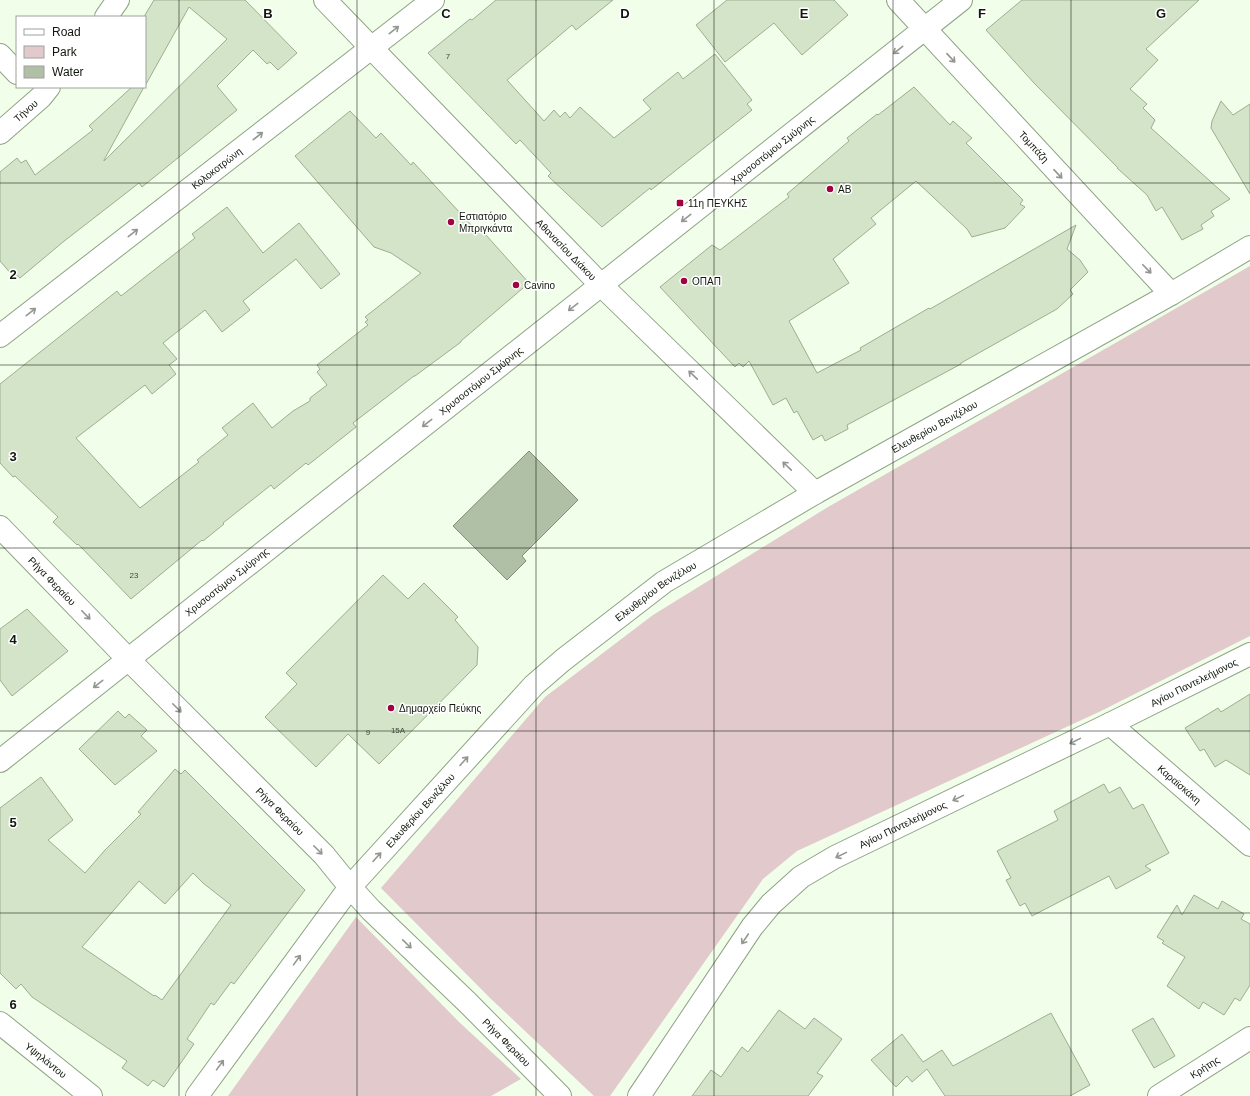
<svg xmlns="http://www.w3.org/2000/svg" width="1250" height="1096" font-family="Arial,sans-serif">
	<style>
		.green { fill: #e2c9cc }
		.water { fill: #b0c0a6; stroke: #808d78 }
		.building { fill: #d3e4c9; stroke: #9baf90; fill-rule: evenodd }
		.lines { fill: none; stroke-linecap: round; stroke-linejoin: round }
		.minor-casing { stroke: #8fa384; stroke-width: 24 }
		.tertiary-casing { stroke: #8fa384; stroke-width: 24 }
		.minor { stroke: #fff; stroke-width: 22 }
		.tertiary { stroke: #fff; stroke-width: 22 }
		.oneway { stroke: #939792 }
		.grid { fill: none; stroke: #10170c; stroke-width: 1; stroke-opacity: 0.55 }
		.poi-dot { fill: #a00240; stroke: #fff; stroke-width: 1.5 }
		.labels { text-anchor: middle; dominant-baseline: central; stroke-width: 3; stroke-linejoin: round; paint-order: stroke }
		.number-label { font-size: 8px; fill: #414a3b }
		.street-label { font-size: 10px; fill: #10170c; stroke: #fff }
		.poi-label { font-size: 10px; fill: #10170c; stroke: #fff; text-anchor: start }
		.grid-label { font-size: 13px; text-anchor: middle; font-weight: bold; fill: #10170c; stroke: #fff; stroke-width: 3; stroke-linejoin: round; paint-order: stroke }
	</style>
	<rect width="100%" height="100%" fill="#f1feea"/>
	<g class="green">
		<polygon points="1250,266 1250,636 1101,711 797,851 763,879 610,1096 594,1096 490,998 381,888 545,697 653,615 828,507"/>
		<polygon points="356,917 459,1022 521,1079 491,1096 228,1096"/>
	</g>
	<polygon class="water" points="529,451 578,500 522,556 526,561 507,580 453,526"/>
	<g class="building">
		<polygon points="154,0 245,0 297,53 278,70 270,62 267,64 253,50 217,86 237,110 142,187 139,183 63,242 20,278 15,274 13,276 0,261 0,172 17,158 21,163 26,160 35,175 93,130 89,126 132,87 144,87 104,160 104,161 227,39 189,7 145,86 145,15"/>
		<polygon points="496,0 613,0 576,30 572,25 507,80 544,121 554,110 560,117 565,112 570,118 580,107 614,138 651,109 643,100 678,72 683,79 715,54 752,100 747,104 752,110 651,190 650,188 602,227 548,176 551,173 520,140 516,144 428,53 470,19 472,20"/>
		<polygon points="727,0 834,0 848,15 802,55 774,23 725,62 696,25"/>
		<polygon points="1022,0 1199,0 1146,49 1158,60 1130,89 1147,104 1143,108 1155,120 1151,128 1230,199 1211,211 1214,216 1201,225 1203,229 1182,240 1162,207 1156,211 1147,195 1117,168 1118,168 1034,83 986,30"/>
		<polygon points="914,87 950,125 953,121 972,138 966,143 1023,200 1020,204 1025,207 1005,228 972,237 967,229 916,181 871,218 876,224 833,259 849,283 789,321 817,373 861,350 860,348 929,308 930,309 1076,225 1067,249 1080,260 1088,272 1070,290 1073,294 1057,309 961,363 961,364 847,425 848,429 825,441 822,435 813,440 797,411 794,413 786,398 773,405 749,361 743,367 739,363 735,367 660,287 712,245 720,250 789,197 787,194 794,188 849,141 847,138 877,114 878,115"/>
		<polygon points="1221,101 1233,115 1250,104 1250,194 1211,128 1212,121"/>
		<polygon points="350,111 376,138 381,133 411,165 413,162 474,228 477,225 529,283 461,341 461,342 415,376 414,376 353,423 356,427 308,465 306,463 274,489 271,485 223,523 224,524 203,541 202,540 131,599 78,544 77,545 53,522 58,517 15,476 13,477 0,463 0,384 117,291 121,296 195,238 192,234 227,207 263,253 299,223 340,274 321,289 296,259 243,301 250,310 222,332 205,310 163,343 177,359 169,365 176,374 152,394 145,385 76,438 140,508 199,462 197,460 228,435 222,428 253,403 272,428 293,411 310,401 310,398 327,385 317,372 320,369 317,365 368,325 365,322 368,320 365,317 421,273 391,253 374,247 295,156"/>
		<polygon points="383,575 408,599 424,583 458,617 455,620 478,647 477,665 379,764 348,734 316,767 265,717 297,684 286,673"/>
		<polygon points="27,609 68,651 12,696 0,680 0,629"/>
		<polygon points="1250,694 1250,775 1226,760 1215,767 1204,749 1200,751 1185,728 1218,708 1221,712"/>
		<polygon points="118,711 125,718 129,714 147,730 141,736 157,751 115,785 79,749"/>
		<path d="M175,769l6,5 4,-4 120,120 -71,94 -3,-2 -17,23 -3,-2 -24,36 7,5 -30,43 -11,-7 -5,6 -26,-18 5,-7 -95,-64 -11,-13 -5,5 -16,-16v-165l41,-31 32,43 -25,20 37,33 20,-23 36,-36 -3,-2zM193,873l10,10 28,22 -69,95 -7,-5 -1,1 -72,-49 57,-66 26,23z"/>
		<polygon points="1104,784 1109,793 1120,787 1133,809 1143,804 1169,853 1145,866 1151,870 1116,889 1109,876 1032,916 1025,903 1020,906 1006,880 1011,878 997,851 1058,820 1054,811"/>
		<polygon points="1194,895 1218,909 1222,901 1244,914 1241,919 1250,924 1250,985 1240,1001 1235,998 1224,1015 1203,1002 1199,1009 1167,986 1185,957 1162,943 1164,941 1157,937 1177,905 1182,915"/>
		<polygon points="779,1010 805,1029 814,1018 842,1039 817,1073 823,1076 808,1096 692,1096 711,1070 721,1077 742,1047 748,1052"/>
		<polygon points="1051,1013 1090,1085 1070,1096 945,1096 927,1069 912,1082 907,1076 896,1087 871,1060 902,1034 923,1062 942,1050 953,1066"/>
		<polygon points="1153,1018 1175,1056 1154,1068 1132,1030"/>
	</g>
	<g class="lines">
		<defs>
			<g id="minor">
				<path id="s1" d="M898,0l273,294"/>
				<polyline points="106,17 118,0"/>
				<polyline points="0,55 17,73"/>
				<path id="s2" d="M0,133l41,-36 8,-10"/>
				<path id="s3" d="M0,336l433,-336"/>
				<path id="s4" d="M0,527l128,132 196,196 26,32 21,23 97,93 92,93"/>
				<path id="s5" d="M1110,724l140,121"/>
				<path id="s6" d="M639,1096l113,-169 19,-23 30,-27 34,-20 275,-133 140,-70"/>
				<path id="s7" d="M1159,1096l91,-58"/>
			</g>
			<g id="tertiary">
				<path id="s8" d="M325,0l276,285 214,208"/>
				<path id="s9" d="M0,761l961,-761"/>
				<path id="s10" d="M0,1023l91,73"/>
				<path id="s11" d="M197,1096l153,-209 184,-202 29,-25 101,-78 151,-89 356,-199 79,-47"/>
			</g>
		</defs>
		<use href="#minor" class="minor-casing"/>
		<use href="#tertiary" class="tertiary-casing"/>
		<use href="#minor" class="minor"/>
		<use href="#tertiary" class="tertiary"/>
	</g>
	<defs><path id="oneway-shaft" d="M-6 0H5M1.5-3L5.5 0L1.5 3" fill="none" stroke-width="1.6" stroke-linecap="round" stroke-linejoin="round"/></defs>
	<g class="oneway">
		<use href="#oneway-shaft" transform="translate(394 30) rotate(-38)"/>
		<use href="#oneway-shaft" transform="translate(898 50) rotate(142)"/>
		<use href="#oneway-shaft" transform="translate(951 58) rotate(47)"/>
		<use href="#oneway-shaft" transform="translate(258 136) rotate(-38)"/>
		<use href="#oneway-shaft" transform="translate(1058 174) rotate(47)"/>
		<use href="#oneway-shaft" transform="translate(686 218) rotate(142)"/>
		<use href="#oneway-shaft" transform="translate(133 233) rotate(-38)"/>
		<use href="#oneway-shaft" transform="translate(1147 269) rotate(46)"/>
		<use href="#oneway-shaft" transform="translate(573 307) rotate(142)"/>
		<use href="#oneway-shaft" transform="translate(31 312) rotate(-38)"/>
		<use href="#oneway-shaft" transform="translate(693 375) rotate(-136)"/>
		<use href="#oneway-shaft" transform="translate(427 423) rotate(142)"/>
		<use href="#oneway-shaft" transform="translate(787 466) rotate(-136)"/>
		<use href="#oneway-shaft" transform="translate(86 615) rotate(46)"/>
		<use href="#oneway-shaft" transform="translate(98 684) rotate(142)"/>
		<use href="#oneway-shaft" transform="translate(177 708) rotate(45)"/>
		<use href="#oneway-shaft" transform="translate(1075 741) rotate(154)"/>
		<use href="#oneway-shaft" transform="translate(464 761) rotate(-48)"/>
		<use href="#oneway-shaft" transform="translate(958 798) rotate(154)"/>
		<use href="#oneway-shaft" transform="translate(318 850) rotate(45)"/>
		<use href="#oneway-shaft" transform="translate(841 855) rotate(154)"/>
		<use href="#oneway-shaft" transform="translate(377 857) rotate(-48)"/>
		<use href="#oneway-shaft" transform="translate(745 939) rotate(124)"/>
		<use href="#oneway-shaft" transform="translate(407 944) rotate(44)"/>
		<use href="#oneway-shaft" transform="translate(297 960) rotate(-54)"/>
		<use href="#oneway-shaft" transform="translate(220 1065) rotate(-54)"/>
	</g>
	<path class="grid" d="M179,0v1096M357,0v1096M536,0v1096M714,0v1096M893,0v1096M1071,0v1096M0,183h1250M0,365h1250M0,548h1250M0,731h1250M0,913h1250"/>
	<g class="poi-dot">
		<circle cx="830" cy="189" r="4"/>
		<rect x="676" y="199" width="8" height="8" rx="2"/>
		<circle cx="451" cy="222" r="4"/>
		<circle cx="684" cy="281" r="4"/>
		<circle cx="516" cy="285" r="4"/>
		<circle cx="391" cy="708" r="4"/>
	</g>
	<g class="labels">
		<g class="number-label">
			<text x="448" y="56">7</text>
			<text x="134" y="575">23</text>
			<text x="398" y="730">15Α</text>
			<text x="368" y="732">9</text>
		</g>
		<g class="street-label">
			<text stroke="none"><textPath href="#s2" startOffset="34">Τήνου</textPath></text>
			<text stroke="none"><textPath href="#s1" startOffset="200">Τομπάζη</textPath></text>
			<text stroke="none"><textPath href="#s9" startOffset="985">Χρυσοστόμου Σμύρνης</textPath></text>
			<text stroke="none"><textPath href="#s3" startOffset="274">Κολοκοτρώνη</textPath></text>
			<text stroke="none"><textPath href="#s8" startOffset="347">Αθανασίου Διάκου</textPath></text>
			<text stroke="none"><textPath href="#s9" startOffset="613">Χρυσοστόμου Σμύρνης</textPath></text>
			<text stroke="none"><textPath href="#s11" startOffset="1010">Ελευθερίου Βενιζέλου</textPath></text>
			<text stroke="none"><textPath href="#s4" startOffset="75">Ρήγα Φεραίου</textPath></text>
			<text stroke="none"><textPath href="#s9" startOffset="289">Χρυσοστόμου Σμύρνης</textPath></text>
			<text stroke="none"><textPath href="#s11" startOffset="686">Ελευθερίου Βενιζέλου</textPath></text>
			<text stroke="none"><textPath href="#s6" startOffset="712">Αγίου Παντελεήμονος</textPath></text>
			<text stroke="none"><textPath href="#s5" startOffset="92">Καραϊσκάκη</textPath></text>
			<text stroke="none"><textPath href="#s11" startOffset="363">Ελευθερίου Βενιζέλου</textPath></text>
			<text stroke="none"><textPath href="#s4" startOffset="399">Ρήγα Φεραίου</textPath></text>
			<text stroke="none"><textPath href="#s6" startOffset="388">Αγίου Παντελεήμονος</textPath></text>
			<text stroke="none"><textPath href="#s4" startOffset="723">Ρήγα Φεραίου</textPath></text>
			<text stroke="none"><textPath href="#s10" startOffset="59">Υψηλάντου</textPath></text>
			<text stroke="none"><textPath href="#s7" startOffset="54">Κρήτης</textPath></text>
		</g>
		<g class="poi-label">
			<text x="838" y="189">ΑΒ</text>
			<text x="688" y="203">11η ΠΕΥΚΗΣ</text>
			<text x="459" y="216">Εστιατόριο<tspan x="459" dy="12">Μπριγκάντα</tspan></text>
			<text x="692" y="281">ΟΠΑΠ</text>
			<text x="524" y="285">Cavino</text>
			<text x="399" y="708">Δημαρχείο Πεύκης</text>
		</g>
	</g>
	<g class="grid-label">
		<text x="268" y="18">B</text>
		<text x="446" y="18">C</text>
		<text x="625" y="18">D</text>
		<text x="804" y="18">E</text>
		<text x="982" y="18">F</text>
		<text x="1161" y="18">G</text>
		<text x="13" y="279">2</text>
		<text x="13" y="461">3</text>
		<text x="13" y="644">4</text>
		<text x="13" y="827">5</text>
		<text x="13" y="1009">6</text>
	</g>
	<rect x="16" y="16" width="130" height="72" fill="#ffffff" stroke="#9fa29e"/>
	<rect x="24" y="29" width="20" height="6" fill="#ffffff" stroke="#9fa29e"/>
	<text x="52" y="36" font-size="12" fill="#10170c">Road</text>
	<rect x="24" y="46" width="20" height="12" fill="#e2c9cc" stroke="#9fa29e"/>
	<text x="52" y="56" font-size="12" fill="#10170c">Park</text>
	<rect x="24" y="66" width="20" height="12" fill="#b0c0a6" stroke="#9fa29e"/>
	<text x="52" y="76" font-size="12" fill="#10170c">Water</text>
</svg>
